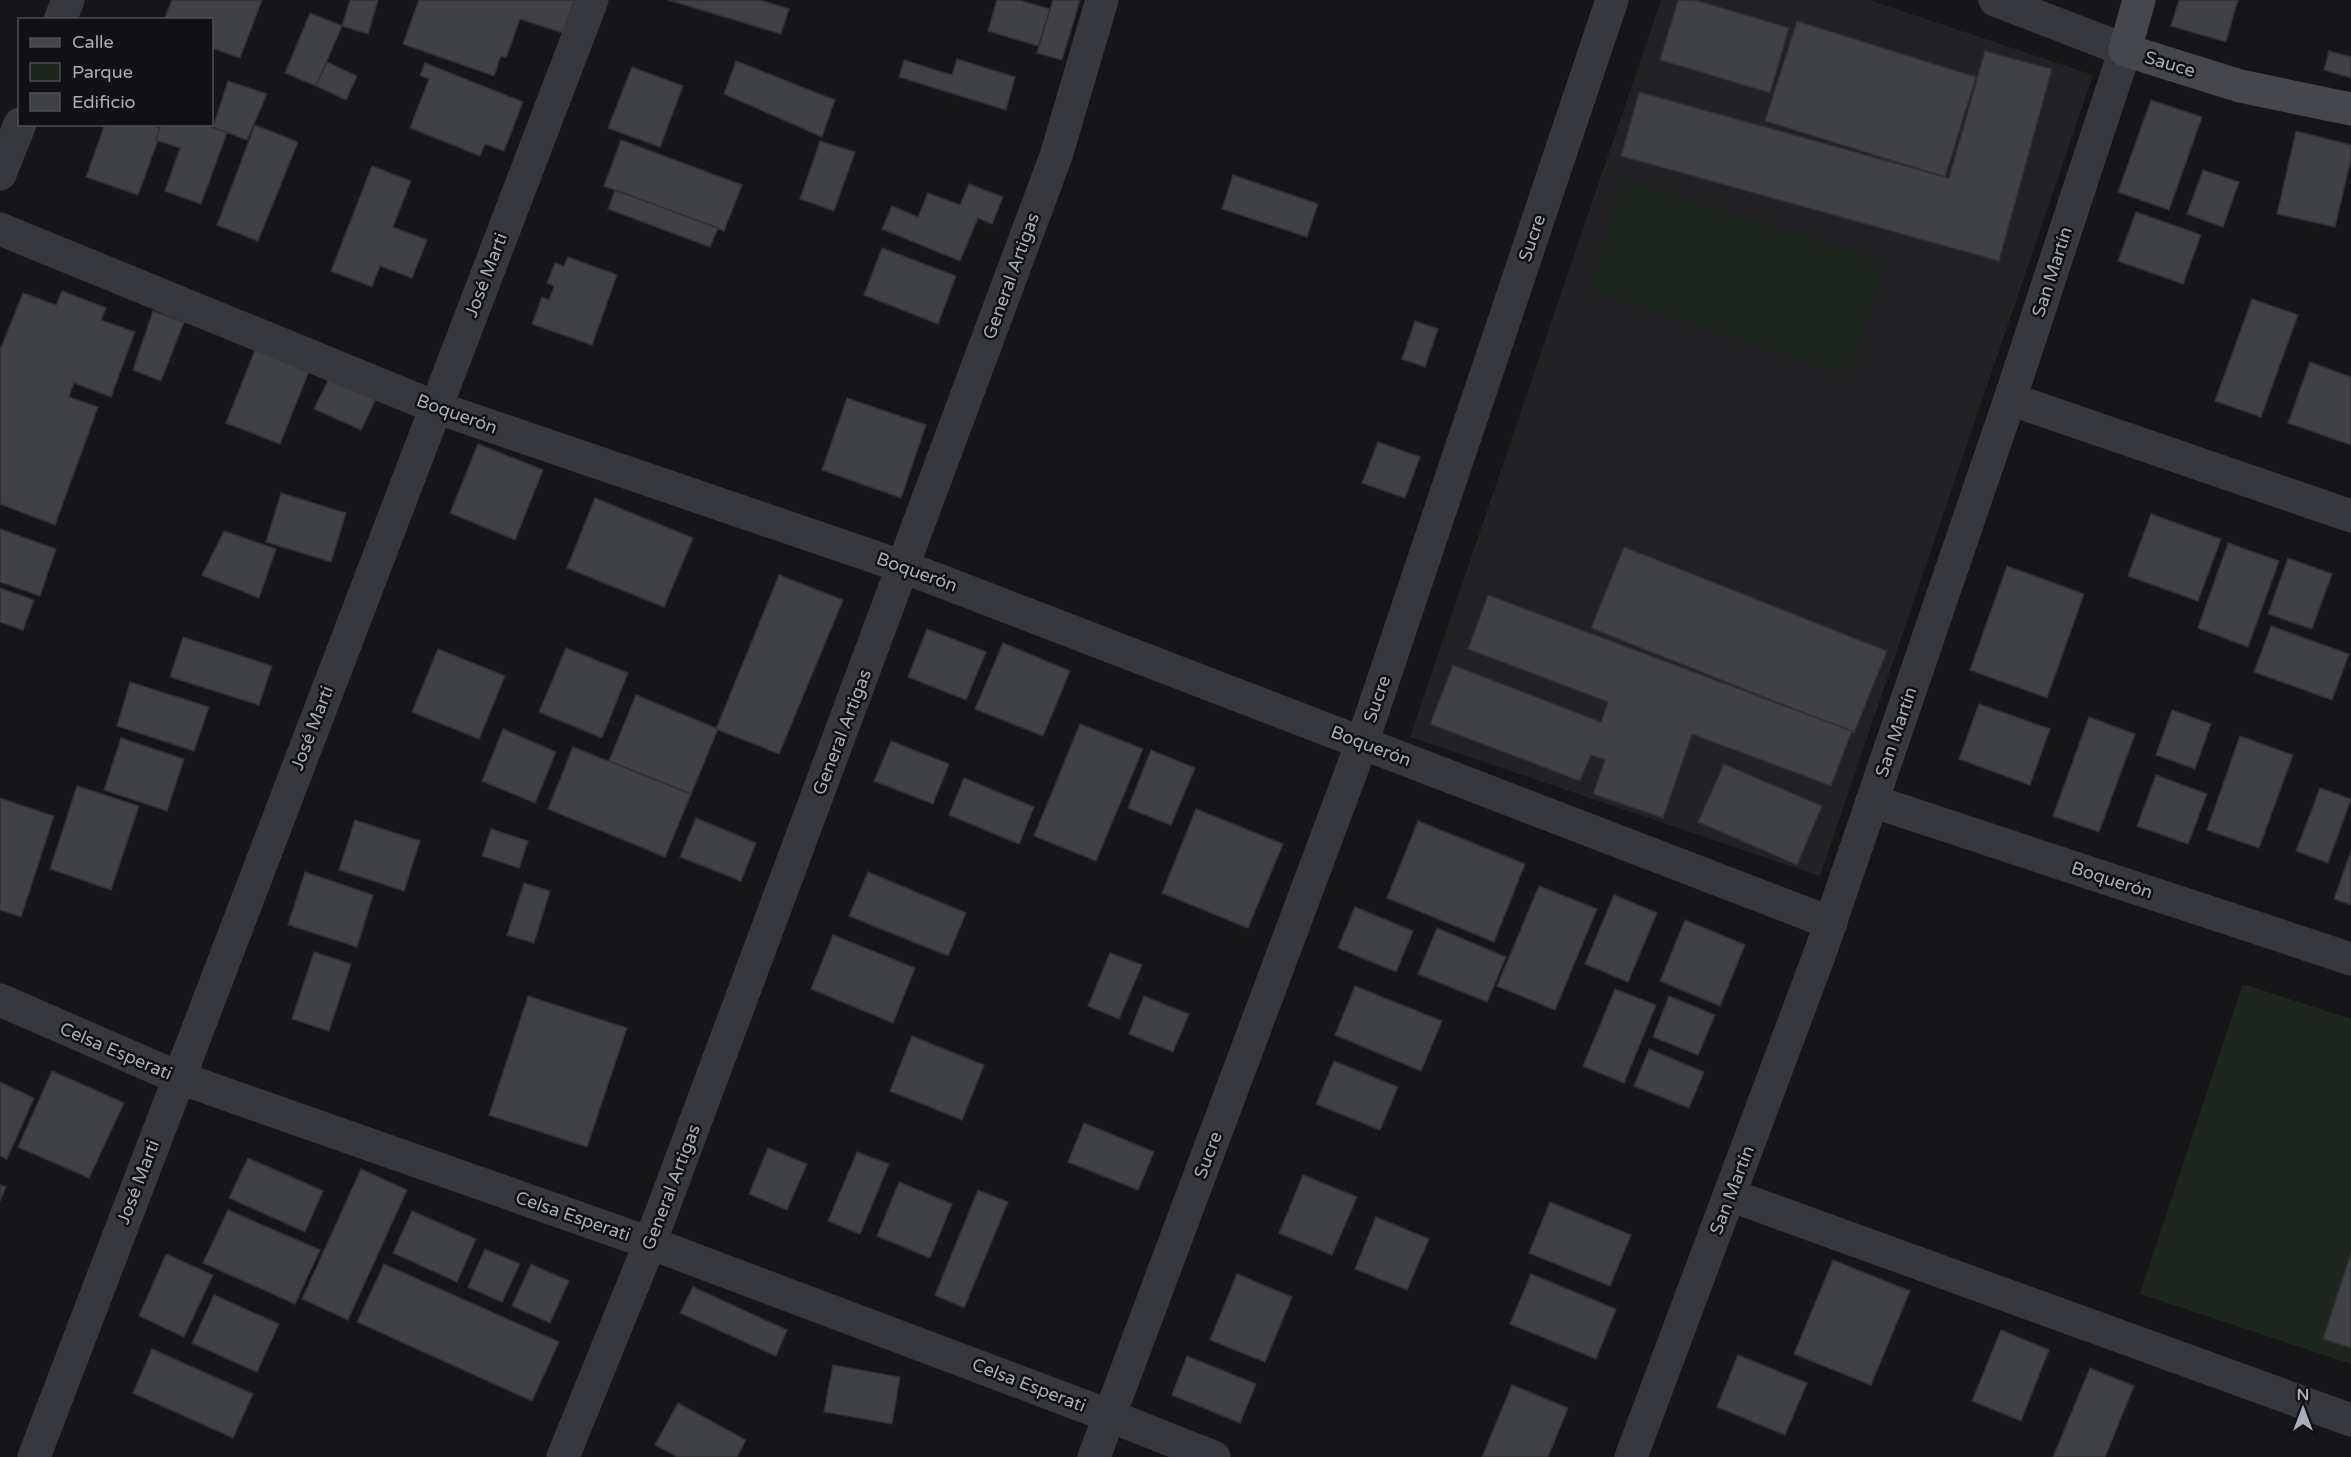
<svg xmlns="http://www.w3.org/2000/svg" width="2351" height="1457" font-family="'Varela Round',sans-serif">
	<style>
		.built { fill: #222225 }
		.green { fill: #1e261f }
		.building { fill: #404145; stroke: #303034; stroke-width: 1.5 }
		.lines { fill: none; stroke-linecap: round; stroke-linejoin: round }
		.street { stroke: #37383d; stroke-width: 33 }
		.secondary { stroke: #45474d; stroke-width: 33 }
		.labels { text-anchor: middle; dominant-baseline: central; stroke-width: 5; stroke-linejoin: round; paint-order: stroke }
		.street-label { font-size: 18px; fill: #a8adb8; stroke: #111113 }
	</style>
	<rect width="100%" height="100%" fill="#161618"/>
	<polygon class="built" points="1661,0 1869,0 2093,75 1820,876 1410,737"/>
	<g class="green">
		<polygon points="1623,177 1886,262 1849,375 1587,290"/>
		<polygon points="2243,984 2351,1019 2351,1364 2140,1294"/>
	</g>
	<g class="building">
		<polygon points="172,0 262,0 240,58 212,48 212,20 164,20"/>
		<polygon points="350,0 378,0 368,34 342,26"/>
		<polygon points="419,0 574,0 563,33 520,19 506,58 501,56 494,76 403,44"/>
		<polygon points="668,0 760,0 789,9 781,34"/>
		<polygon points="997,0 1019,0 1050,9 1038,46 988,31"/>
		<polygon points="1053,0 1080,0 1062,60 1037,53"/>
		<polygon points="1678,0 1695,0 1789,28 1770,93 1660,60"/>
		<polygon points="2179,0 2238,0 2226,42 2171,26"/>
		<polygon points="310,13 342,26 316,86 285,73"/>
		<polygon points="1797,21 1976,77 1945,177 1765,121"/>
		<polygon points="1985,51 2052,69 1999,261 1621,156 1639,92 1949,178"/>
		<polygon points="2329,51 2351,57 2351,78 2324,70"/>
		<polygon points="957,59 1015,77 1006,110 899,77 904,60 952,75"/>
		<polygon points="736,61 835,100 822,137 724,94"/>
		<polygon points="327,62 357,76 346,100 316,86"/>
		<polygon points="425,63 523,102 504,151 485,144 480,156 410,128 429,79 420,75"/>
		<polygon points="632,67 683,86 660,147 608,128"/>
		<polygon points="228,81 267,94 247,140 213,127"/>
		<polygon points="2151,100 2202,117 2169,210 2118,192"/>
		<polygon points="105,124 149,124 162,129 138,195 86,177"/>
		<polygon points="161,124 204,124 227,133 201,204 165,191 180,148 156,140"/>
		<polygon points="255,125 298,142 258,241 217,225"/>
		<polygon points="2296,131 2351,145 2351,159 2335,227 2277,214"/>
		<polygon points="621,140 742,185 724,231 604,186"/>
		<polygon points="820,141 855,152 834,211 800,199"/>
		<polygon points="372,166 411,181 393,227 427,240 412,278 380,266 372,287 331,271"/>
		<polygon points="2203,170 2239,182 2223,227 2187,214"/>
		<polygon points="1233,175 1318,204 1307,237 1222,209"/>
		<polygon points="969,184 1003,197 992,224 978,218 960,261 882,229 892,206 918,217 928,193 960,205"/>
		<polygon points="615,190 718,228 710,247 608,209"/>
		<polygon points="2136,212 2201,235 2183,284 2118,261"/>
		<polygon points="882,248 956,276 938,324 864,295"/>
		<polygon points="568,257 617,275 592,345 532,324 542,297 549,300 554,286 547,283 555,263 564,266"/>
		<polygon points="62,291 106,308 101,320 135,332 111,397 74,383 69,397 98,407 55,525 0,504 0,350 23,293 56,305"/>
		<polygon points="2252,299 2298,315 2261,417 2215,401"/>
		<polygon points="153,311 184,322 161,381 133,370"/>
		<polygon points="1415,321 1438,329 1425,367 1402,359"/>
		<polygon points="255,350 309,371 280,444 226,423"/>
		<polygon points="2310,362 2351,377 2351,445 2288,423"/>
		<polygon points="332,373 378,395 361,430 314,409"/>
		<polygon points="847,398 926,425 901,498 822,470"/>
		<polygon points="1378,442 1420,457 1405,498 1362,483"/>
		<polygon points="478,444 543,470 515,540 450,513"/>
		<polygon points="281,493 346,513 331,562 266,542"/>
		<polygon points="595,498 693,538 664,607 567,568"/>
		<polygon points="2151,514 2221,539 2198,601 2128,576"/>
		<polygon points="0,529 56,549 40,596 0,582"/>
		<polygon points="224,531 276,549 259,598 202,575"/>
		<polygon points="2228,543 2279,561 2248,647 2198,628"/>
		<polygon points="1624,547 1887,651 1854,733 1591,628"/>
		<polygon points="2288,558 2332,574 2312,629 2268,614"/>
		<polygon points="2007,566 2084,594 2047,698 1970,670"/>
		<polygon points="779,575 843,600 779,754 716,729"/>
		<polygon points="0,588 34,600 23,630 0,622"/>
		<polygon points="1488,595 1852,731 1831,786 1692,734 1663,818 1593,794 1605,760 1591,755 1580,781 1430,724 1453,665 1601,722 1608,702 1468,649"/>
		<polygon points="2271,626 2349,654 2332,700 2254,672"/>
		<polygon points="927,629 986,652 966,700 908,677"/>
		<polygon points="183,637 272,666 259,705 170,677"/>
		<polygon points="1003,643 1070,671 1043,736 975,709"/>
		<polygon points="566,648 628,673 602,738 539,712"/>
		<polygon points="438,649 505,676 479,739 412,712"/>
		<polygon points="130,682 209,707 194,751 117,726"/>
		<polygon points="636,695 718,729 691,794 609,761"/>
		<polygon points="1979,704 2050,729 2030,785 1959,759"/>
		<polygon points="2172,710 2211,724 2195,769 2156,755"/>
		<polygon points="2089,717 2135,734 2099,832 2053,816"/>
		<polygon points="1080,724 1143,749 1096,861 1034,836"/>
		<polygon points="503,729 556,752 535,803 482,781"/>
		<polygon points="2240,736 2293,755 2259,848 2207,830"/>
		<polygon points="121,738 184,759 167,811 104,790"/>
		<polygon points="891,741 949,764 933,804 874,781"/>
		<polygon points="573,747 691,794 665,857 548,809"/>
		<polygon points="1151,750 1195,768 1171,825 1128,808"/>
		<polygon points="1724,764 1822,806 1797,865 1698,822"/>
		<polygon points="2156,775 2207,794 2188,844 2137,826"/>
		<polygon points="964,778 1034,807 1019,844 949,815"/>
		<polygon points="77,786 139,806 111,890 50,869"/>
		<polygon points="2320,788 2351,799 2328,863 2296,851"/>
		<polygon points="0,798 54,816 21,917 0,910"/>
		<polygon points="1196,809 1283,844 1248,928 1162,893"/>
		<polygon points="696,818 756,843 741,881 680,857"/>
		<polygon points="355,820 420,841 404,891 339,870"/>
		<polygon points="1418,821 1525,864 1494,942 1387,898"/>
		<polygon points="491,829 528,841 519,868 482,856"/>
		<polygon points="2351,851 2351,905 2334,899"/>
		<polygon points="305,872 373,895 357,947 288,925"/>
		<polygon points="868,872 966,913 948,956 849,916"/>
		<polygon points="524,883 550,891 534,943 507,935"/>
		<polygon points="1539,886 1597,909 1555,1010 1497,986"/>
		<polygon points="1614,895 1657,913 1628,982 1585,964"/>
		<polygon points="1355,907 1413,931 1396,972 1338,948"/>
		<polygon points="1685,920 1745,945 1720,1006 1660,981"/>
		<polygon points="1437,928 1506,957 1487,1002 1418,974"/>
		<polygon points="833,935 915,968 893,1023 811,989"/>
		<polygon points="314,952 351,964 329,1031 292,1019"/>
		<polygon points="1110,953 1142,965 1119,1019 1088,1006"/>
		<polygon points="1355,986 1442,1021 1421,1071 1335,1035"/>
		<polygon points="1615,989 1656,1005 1624,1083 1583,1066"/>
		<polygon points="528,996 627,1028 587,1147 489,1115"/>
		<polygon points="1144,996 1189,1014 1173,1052 1129,1034"/>
		<polygon points="1669,996 1715,1015 1698,1055 1653,1037"/>
		<polygon points="912,1036 984,1065 962,1120 890,1091"/>
		<polygon points="1649,1049 1704,1072 1689,1108 1634,1086"/>
		<polygon points="1334,1061 1398,1087 1380,1130 1316,1104"/>
		<polygon points="52,1071 124,1103 89,1178 18,1147"/>
		<polygon points="0,1082 34,1098 7,1159 0,1156"/>
		<polygon points="1084,1123 1154,1152 1138,1190 1068,1162"/>
		<polygon points="768,1148 807,1164 787,1210 749,1194"/>
		<polygon points="857,1152 889,1164 860,1234 828,1221"/>
		<polygon points="248,1158 323,1191 305,1232 229,1198"/>
		<polygon points="361,1169 407,1190 348,1320 302,1299"/>
		<polygon points="1303,1175 1357,1197 1332,1255 1279,1233"/>
		<polygon points="899,1182 952,1204 930,1258 877,1236"/>
		<polygon points="0,1185 6,1187 0,1201"/>
		<polygon points="978,1190 1008,1202 964,1308 935,1295"/>
		<polygon points="1550,1202 1631,1235 1610,1286 1529,1253"/>
		<polygon points="228,1210 320,1250 295,1304 203,1263"/>
		<polygon points="412,1211 476,1239 457,1282 393,1253"/>
		<polygon points="1376,1217 1429,1239 1407,1290 1355,1269"/>
		<polygon points="485,1249 520,1264 502,1302 468,1287"/>
		<polygon points="2351,1252 2351,1348 2323,1339"/>
		<polygon points="166,1254 213,1275 184,1337 139,1316"/>
		<polygon points="1833,1260 1910,1291 1871,1385 1794,1354"/>
		<polygon points="384,1264 559,1342 532,1401 357,1322"/>
		<polygon points="531,1264 569,1281 550,1323 512,1306"/>
		<polygon points="1237,1274 1292,1297 1265,1362 1210,1340"/>
		<polygon points="1531,1274 1616,1309 1596,1359 1510,1324"/>
		<polygon points="693,1287 787,1330 776,1356 680,1313"/>
		<polygon points="214,1295 279,1324 257,1372 192,1343"/>
		<polygon points="2001,1330 2049,1350 2021,1421 1972,1401"/>
		<polygon points="152,1349 253,1394 233,1438 133,1393"/>
		<polygon points="1738,1355 1807,1383 1785,1435 1717,1407"/>
		<polygon points="1187,1356 1256,1384 1240,1423 1172,1395"/>
		<polygon points="833,1365 900,1377 892,1424 824,1412"/>
		<polygon points="2090,1368 2134,1386 2105,1457 2053,1457"/>
		<polygon points="1512,1385 1568,1408 1548,1457 1482,1457"/>
		<polygon points="678,1403 746,1440 737,1457 677,1457 655,1445"/>
	</g>
	<g class="lines">
		<g class="street">
			<polyline points="60,20 68,0"/>
			<polyline points="0,174 20,124"/>
			<polyline points="0,229 435,407 904,567 1831,923"/>
			<polyline points="2010,399 2351,516"/>
			<polyline points="1872,801 2351,959"/>
			<polyline points="0,1000 177,1077 650,1243 1110,1416 1214,1457"/>
			<polyline points="1730,1195 2351,1420"/>
			<polyline points="34,1457 592,0"/>
			<polyline points="563,1457 650,1243 1056,156 1102,0"/>
			<polyline points="1094,1457 1362,743 1612,0"/>
			<polyline points="1631,1457 1820,953 2010,399 2125,50 1995,0"/>
		</g>
		<polyline class="secondary" points="2139,0 2125,50 2240,86 2351,109"/>
	</g>
	<g class="labels">
		<g class="street-label">
			<text transform="translate(2170 64) rotate(17)">Sauce</text>
			<text transform="translate(1532 238) rotate(-71)">Sucre</text>
			<text transform="translate(2052 272) rotate(-72)">San Martín</text>
			<text transform="translate(486 275) rotate(-69)">José Marti</text>
			<text transform="translate(1011 276) rotate(-70)">General Artigas</text>
			<text transform="translate(457 414) rotate(20)">Boquerón</text>
			<text transform="translate(917 572) rotate(20)">Boquerón</text>
			<text transform="translate(1377 699) rotate(-71)">Sucre</text>
			<text transform="translate(312 728) rotate(-69)">José Marti</text>
			<text transform="translate(842 732) rotate(-69)">General Artigas</text>
			<text transform="translate(1896 732) rotate(-71)">San Martín</text>
			<text transform="translate(1371 746) rotate(21)">Boquerón</text>
			<text transform="translate(2112 880) rotate(18)">Boquerón</text>
			<text transform="translate(116 1051) rotate(23)">Celsa Esperati</text>
			<text transform="translate(1208 1155) rotate(-69)">Sucre</text>
			<text transform="translate(138 1182) rotate(-69)">José Marti</text>
			<text transform="translate(671 1187) rotate(-69)">General Artigas</text>
			<text transform="translate(1732 1190) rotate(-69)">San Martín</text>
			<text transform="translate(573 1216) rotate(19)">Celsa Esperati</text>
			<text transform="translate(1029 1385) rotate(21)">Celsa Esperati</text>
		</g>
	</g>
	<rect x="18" y="18" width="195" height="108" fill="#111113" stroke="#4d4f55" stroke-width="1.5"/>
	<rect x="30" y="38" width="30" height="9" fill="#45474d" stroke="#4d4f55" stroke-width="1.5"/>
	<text x="72" y="48" font-size="18" fill="#a8adb8">Calle</text>
	<rect x="30" y="63" width="30" height="18" fill="#1e261f" stroke="#4d4f55" stroke-width="1.5"/>
	<text x="72" y="78" font-size="18" fill="#a8adb8">Parque</text>
	<rect x="30" y="93" width="30" height="18" fill="#404145" stroke="#4d4f55" stroke-width="1.5"/>
	<text x="72" y="108" font-size="18" fill="#a8adb8">Edificio</text>
	<g transform="translate(2303 1409)" stroke="#111113" stroke-width="4.5" paint-order="stroke">
	<path d="M0-4.5L10 22L0 15L-10 22Z" fill="#a8adb8"/>
	<text y="-9" font-size="16" font-weight="bold" text-anchor="middle" fill="#a8adb8">N</text>
	</g>
</svg>
